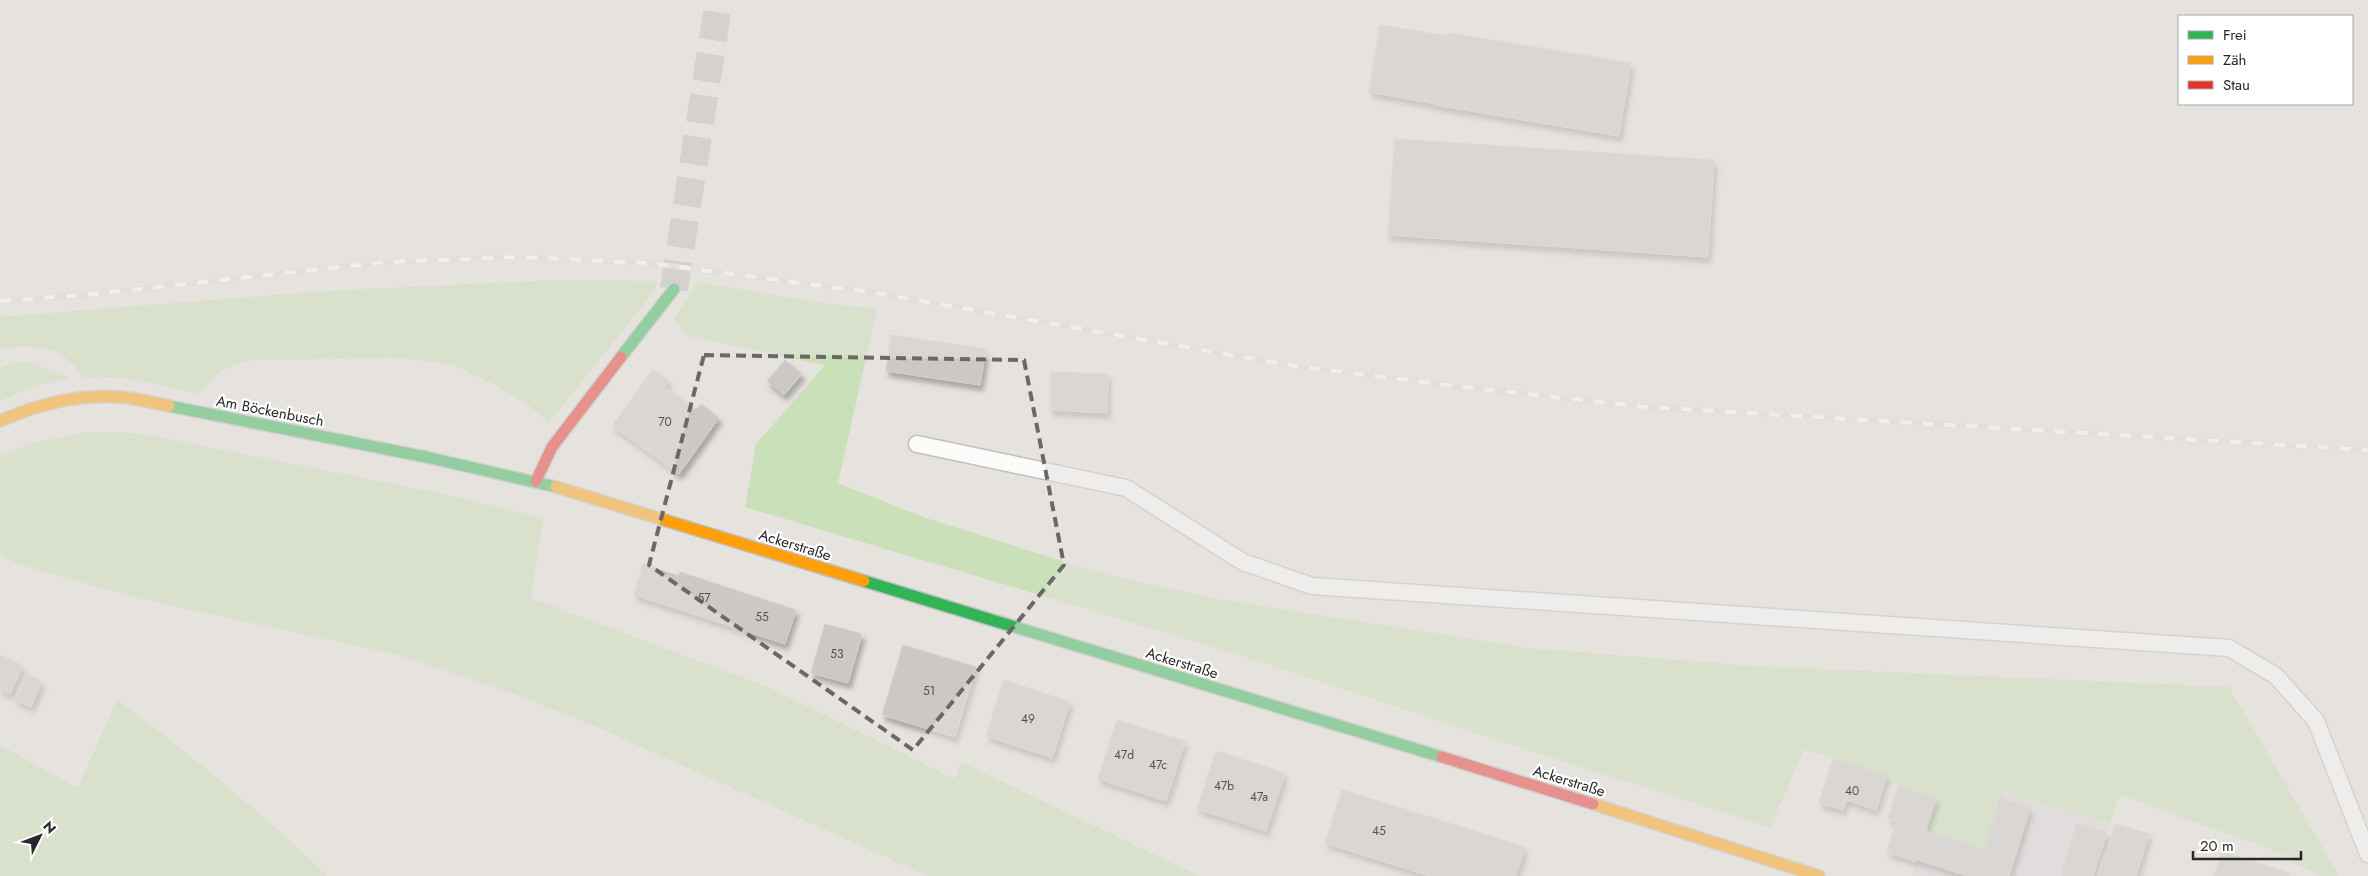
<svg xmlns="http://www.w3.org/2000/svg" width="2368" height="876" font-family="Jost,sans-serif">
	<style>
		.industrial { fill: #dad7da }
		.green { fill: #cae0b8 }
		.building { fill: #cbc8c5; stroke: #d1ceca; filter: url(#shadow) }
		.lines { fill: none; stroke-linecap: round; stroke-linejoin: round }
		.secondary-tunnel { stroke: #c0bdba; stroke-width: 28; stroke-dasharray: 28 14; stroke-linecap: butt }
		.lane-casing { stroke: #c0bfbf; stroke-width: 19 }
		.fast-casing { stroke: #c0bfbf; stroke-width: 14 }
		.slow-casing { stroke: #c0bfbf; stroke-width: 14 }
		.jam-casing { stroke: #c0bfbf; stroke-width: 14 }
		.lane { stroke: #fbfbfa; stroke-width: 16 }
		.fast { stroke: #30b455; stroke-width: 11 }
		.slow { stroke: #ff9f0a; stroke-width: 11 }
		.jam { stroke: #e5322d; stroke-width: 11 }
		.rail-casing { stroke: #dddcdd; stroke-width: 5.5 }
		.rail { stroke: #fff; stroke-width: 4; stroke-dasharray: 11; stroke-linecap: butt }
		.marked { fill: none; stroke: #6a6968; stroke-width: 4; stroke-dasharray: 10 6; stroke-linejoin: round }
		.labels { text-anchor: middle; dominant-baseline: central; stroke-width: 4.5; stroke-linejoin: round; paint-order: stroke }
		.number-label { font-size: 12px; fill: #525251 }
		.street-label { font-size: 15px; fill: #282828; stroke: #fff }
	</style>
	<defs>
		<filter id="shadow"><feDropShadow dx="3" dy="5.5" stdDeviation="2.5" flood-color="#0004"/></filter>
	</defs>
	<rect width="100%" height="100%" fill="#e6e2de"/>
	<polygon class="industrial" points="2002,792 2110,824 2094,876 1912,876 1926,831 1985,849"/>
	<g class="green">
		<path d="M555,280l102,1 -2,9 -106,133 -18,-16 -35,-22 -45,-21 -55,-6 -144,2c-23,4 -39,14 -51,34 -38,-8 -80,-21 -118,-16 -5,-6 -9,-14 -15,-18 -17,-16 -47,-13 -68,-12v-31l324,-26z"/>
		<polygon points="697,282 823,303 877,309 838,483 926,518 1097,572 1212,598 1529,648 1753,666 2229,687 2339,876 2321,876 2293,863 2294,858 2120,795 2110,824 2003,792 1985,849 1926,831 1936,798 1908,789 1909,787 1885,782 1887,775 1804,750 1770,827 1543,755 1227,651 745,507 756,444 825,365 688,336 674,319"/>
		<polygon points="15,362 32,363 69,378 30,388 0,401 0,368"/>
		<polygon points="87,432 116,432 142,434 445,494 543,518 531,598 768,687 954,779 961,762 1199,876 928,876 590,724 510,692 399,655 137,598 21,565 0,555 0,456 32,443"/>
		<path d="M117,699c72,56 145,112 210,177h-327v-131l78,43z"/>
	</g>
	<g class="building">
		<polygon points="1380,25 1447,36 1436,104 1369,92"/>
		<polygon points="1448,33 1631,63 1619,136 1435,105"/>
		<polygon points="1395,139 1714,160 1708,257 1388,235"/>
		<polygon points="891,335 986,349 980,385 886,371"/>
		<polygon points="785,360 802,374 784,395 767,381"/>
		<polygon points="653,369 669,381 665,387 696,410 701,404 719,418 679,474 612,426"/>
		<polygon points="1051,372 1108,374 1107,413 1050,410"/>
		<polygon points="643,564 679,576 669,606 634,595"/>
		<polygon points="680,572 738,591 727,625 669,606"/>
		<polygon points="738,591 796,610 785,644 727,625"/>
		<polygon points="825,624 862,634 848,683 811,673"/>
		<polygon points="903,645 976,667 955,737 882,715"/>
		<polygon points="0,655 23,666 10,694 0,690"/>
		<polygon points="27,674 42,682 31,707 15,700"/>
		<polygon points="1004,680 1070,702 1052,758 986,736"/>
		<polygon points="1117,720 1151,731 1132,790 1098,779"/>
		<polygon points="1151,731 1185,741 1166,801 1132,790"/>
		<polygon points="1216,751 1251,762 1232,820 1197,809"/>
		<polygon points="1833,759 1887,775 1876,810 1846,800 1843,810 1819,803"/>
		<polygon points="1251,762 1285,773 1266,831 1232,820"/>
		<polygon points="1899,784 1909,787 1908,789 1936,798 1916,862 1887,852 1896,822 1888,819"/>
		<polygon points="1342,790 1433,818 1417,872 1325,843"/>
		<polygon points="2000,798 2030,808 2009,876 1976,876"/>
		<polygon points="1433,818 1525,847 1516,876 1430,876 1417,872"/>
		<polygon points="2077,823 2107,832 2093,876 2061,876"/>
		<polygon points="2115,824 2149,834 2138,869 2105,859"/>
		<polygon points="1926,831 1985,849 1976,876 1968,876 1918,860"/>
		<polygon points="2222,852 2289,873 2288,876 2214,876"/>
		<polygon points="2103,858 2138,869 2136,876 2098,876"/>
	</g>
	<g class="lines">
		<polyline class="secondary-tunnel" points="674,289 719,0"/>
		<defs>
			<polyline id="lane" points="917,444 1126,488 1243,562 1312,586 2229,648 2276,676 2316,721 2368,854"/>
			<g id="fast">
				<polyline points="621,357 674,289"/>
				<polyline points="169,406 426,457 556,487"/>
				<polyline points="864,581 1442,757"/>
			</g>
			<g id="slow">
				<path d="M0,421c39,-17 77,-27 120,-24 16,1 33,6 49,9"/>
				<polyline points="556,487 864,581"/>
				<polyline points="1593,804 1819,876"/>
			</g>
			<g id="jam">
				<polyline points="536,481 552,447 621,357"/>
				<polyline points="1442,757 1593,804"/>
			</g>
		</defs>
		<use href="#lane" class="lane-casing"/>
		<use href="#fast" class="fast-casing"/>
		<use href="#slow" class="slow-casing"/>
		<use href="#jam" class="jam-casing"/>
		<use href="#lane" class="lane"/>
		<use href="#fast" class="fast"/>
		<use href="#slow" class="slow"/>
		<use href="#jam" class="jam"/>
		<defs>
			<polyline id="rail" points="0,301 84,295 386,262 519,257 649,263 876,293 1295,366 1471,388 1647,407 2368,450"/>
		</defs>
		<use href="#rail" class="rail-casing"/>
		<use href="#rail" class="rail"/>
	</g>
	<path d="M0 0H2368V876H0ZM704,355l320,5 40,205 -151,185 -264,-185z" fill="#e6e2de" fill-opacity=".55" fill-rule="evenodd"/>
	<path class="marked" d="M704,355l320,5 40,205 -151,185 -264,-185z"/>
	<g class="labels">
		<g class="number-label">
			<text x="665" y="422">70</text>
			<text x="704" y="598">57</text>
			<text x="762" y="617">55</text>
			<text x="837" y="654">53</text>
			<text x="929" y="691">51</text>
			<text x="1028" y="719">49</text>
			<text x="1124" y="755">47d</text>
			<text x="1158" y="765">47c</text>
			<text x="1224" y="786">47b</text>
			<text x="1852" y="791">40</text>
			<text x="1259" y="797">47a</text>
			<text x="1379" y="831">45</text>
		</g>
		<g class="street-label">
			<text transform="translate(270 411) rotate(11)">Am Böckenbusch</text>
			<text transform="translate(795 545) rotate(17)">Ackerstraße</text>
			<text transform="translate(1182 663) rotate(17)">Ackerstraße</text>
			<text transform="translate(1569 781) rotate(17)">Ackerstraße</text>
		</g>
	</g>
	<rect x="2178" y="15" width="175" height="90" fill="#ffffff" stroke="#a9a9a9"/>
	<rect x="2188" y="31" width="25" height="8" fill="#30b455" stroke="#a9a9a9"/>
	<text x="2223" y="40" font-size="15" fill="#282828">Frei</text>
	<rect x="2188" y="56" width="25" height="8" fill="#ff9f0a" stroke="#a9a9a9"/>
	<text x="2223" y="65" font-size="15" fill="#282828">Zäh</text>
	<rect x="2188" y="81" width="25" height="8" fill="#e5322d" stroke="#a9a9a9"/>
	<text x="2223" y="90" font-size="15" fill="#282828">Stau</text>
	<g transform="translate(40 836) rotate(48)" stroke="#ffffff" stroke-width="4" paint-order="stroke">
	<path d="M0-4L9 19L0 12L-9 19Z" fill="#282828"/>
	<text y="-8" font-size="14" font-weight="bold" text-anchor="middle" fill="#282828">N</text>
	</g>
	<path d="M2193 851v8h108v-8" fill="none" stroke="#282828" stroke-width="2.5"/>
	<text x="2200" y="851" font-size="15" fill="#282828" stroke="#ffffff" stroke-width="4" paint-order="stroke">20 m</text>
</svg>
